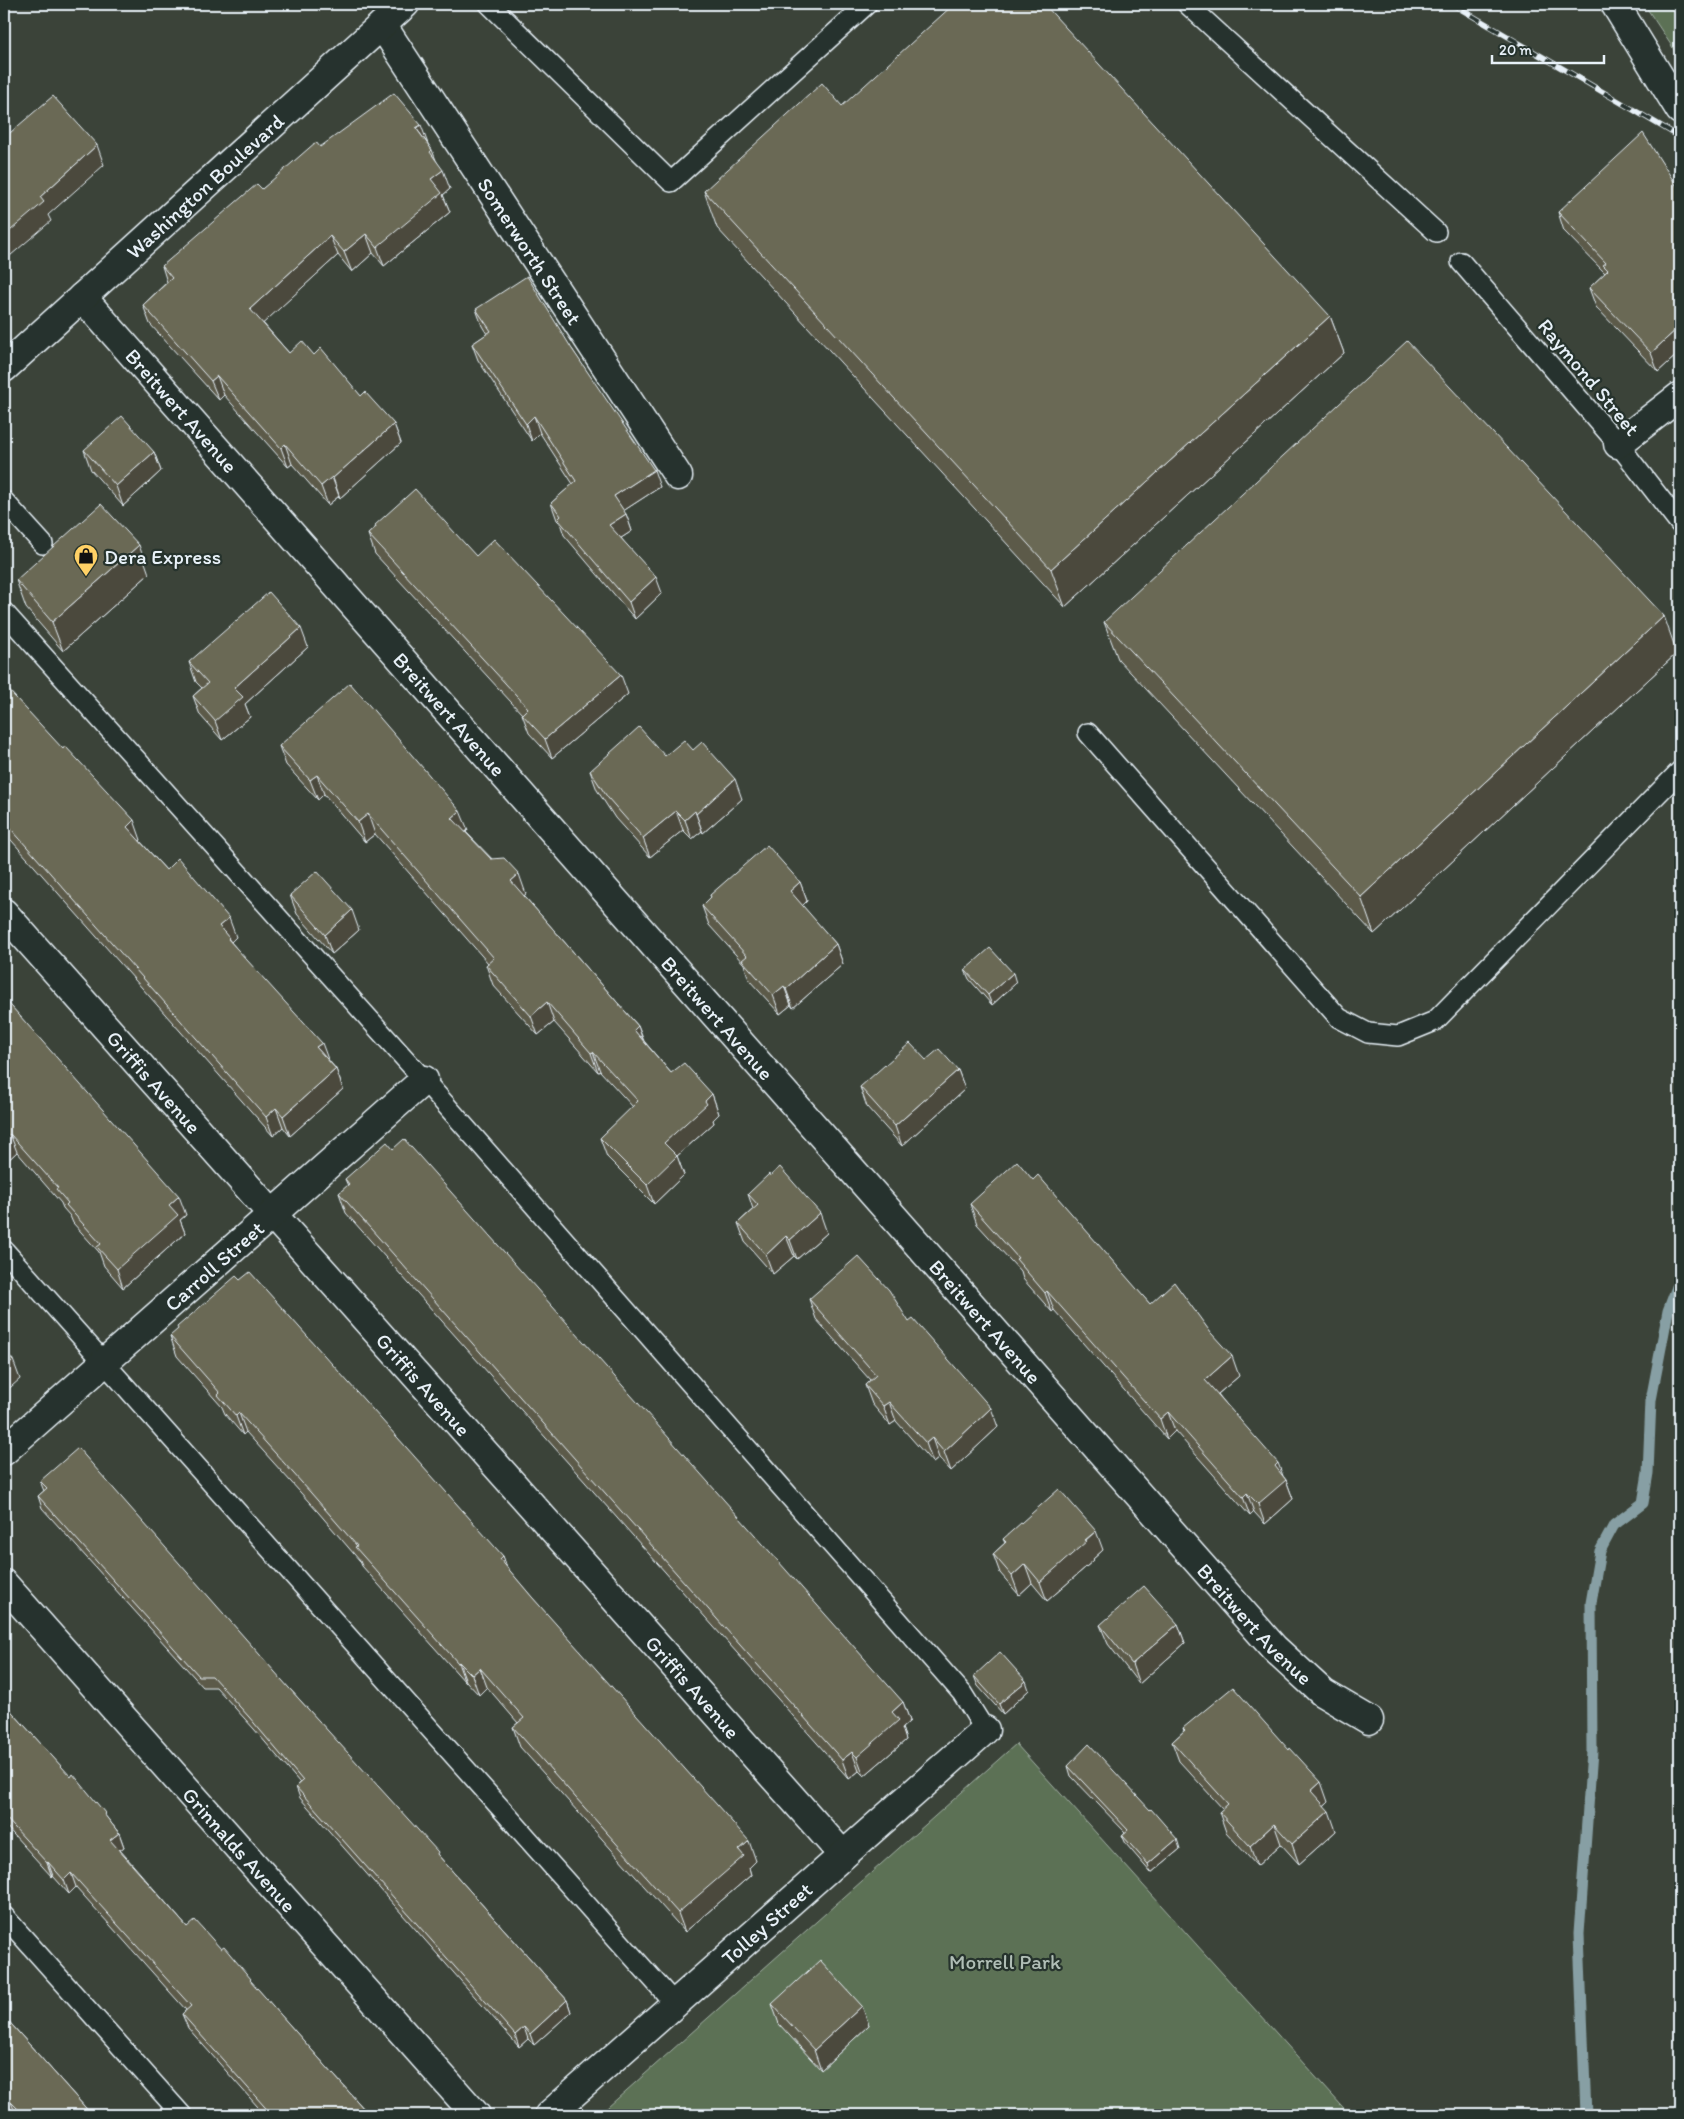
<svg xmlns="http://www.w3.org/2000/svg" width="1684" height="2119" font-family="Itim,sans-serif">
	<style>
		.green { fill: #5c7154; stroke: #a2b1a6 }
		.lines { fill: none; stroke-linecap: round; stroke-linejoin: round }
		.stream { stroke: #879fa4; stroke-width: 11 }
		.lane-casing { stroke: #e8f1f8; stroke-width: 22 }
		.street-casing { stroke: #e8f1f8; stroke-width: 31 }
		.secondary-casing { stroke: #e8f1f8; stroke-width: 31 }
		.lane { stroke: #26332d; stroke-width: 19 }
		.street { stroke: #26332d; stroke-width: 28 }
		.secondary { stroke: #26332d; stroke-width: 28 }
		.rail-casing { stroke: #e8f1f8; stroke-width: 5.5 }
		.rail { stroke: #26332d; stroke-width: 4; stroke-dasharray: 11; stroke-linecap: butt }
		.wall { fill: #5c5a49; stroke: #e8f1f8 }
		.shaded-wall { fill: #4b4a3c; stroke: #e8f1f8 }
		.building { fill: #6b6955; stroke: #e8f1f8 }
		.labels { text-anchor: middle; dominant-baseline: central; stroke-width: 4.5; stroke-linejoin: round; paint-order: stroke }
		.street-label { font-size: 21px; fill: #e8f1f8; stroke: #26332d }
		.poi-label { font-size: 21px; fill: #e8f1f8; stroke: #26332d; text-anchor: start }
		.park-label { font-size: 21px; fill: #b0beb6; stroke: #26332d }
	</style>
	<rect width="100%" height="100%" fill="#3b4339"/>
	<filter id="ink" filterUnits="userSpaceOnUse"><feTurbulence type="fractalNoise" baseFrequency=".02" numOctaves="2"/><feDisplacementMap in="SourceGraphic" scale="10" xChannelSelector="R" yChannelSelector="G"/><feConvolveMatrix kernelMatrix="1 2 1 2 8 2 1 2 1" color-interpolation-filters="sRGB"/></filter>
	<g filter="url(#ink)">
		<g class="green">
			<polygon points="1644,4 1680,4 1680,54 1675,51"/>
			<polygon points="1016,1744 1350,2115 599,2115"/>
		</g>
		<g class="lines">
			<polyline class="stream" points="1586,2115 1579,1934 1592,1751 1591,1603 1600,1551 1614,1525 1643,1503 1648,1473 1651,1400 1668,1311 1680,1279"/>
			<defs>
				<g id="lane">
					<polyline points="489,4 671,182 867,4"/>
					<polyline points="1187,4 1436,232"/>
					<polyline points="1461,262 1618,444 1680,524"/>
					<polyline points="4,501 43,544"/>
					<polyline points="4,612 424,1080 962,1693 985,1730"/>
					<polyline points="1088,733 1339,1018 1368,1033 1398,1036 1435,1021 1680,771"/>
					<polyline points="4,1250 675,2004"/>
					<polyline points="4,1916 182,2115"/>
				</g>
				<g id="street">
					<path id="s1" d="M382,25l296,451"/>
					<path id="s2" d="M82,297l1192,1351 49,45 46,27"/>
					<polyline points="1618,444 1680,396"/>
					<path id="s3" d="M4,913l839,942"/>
					<path id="s4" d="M4,1451l420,-371"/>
					<path id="s5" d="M4,1584l472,531"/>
					<path id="s6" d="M549,2115l436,-385"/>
				</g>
				<g id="secondary">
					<polyline points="1615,4 1680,110"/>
					<path id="s7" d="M4,368l401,-364"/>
				</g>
			</defs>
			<use href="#lane" class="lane-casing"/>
			<use href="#street" class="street-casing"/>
			<use href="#secondary" class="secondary-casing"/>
			<use href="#lane" class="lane"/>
			<use href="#street" class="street"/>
			<use href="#secondary" class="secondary"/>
			<defs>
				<polyline id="rail" points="1452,4 1680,137"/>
			</defs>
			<use href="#rail" class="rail-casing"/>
			<use href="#rail" class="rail"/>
		</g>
		<g class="wall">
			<polygon points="842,106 1330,316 1344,353 1065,607 717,228 704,191"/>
			<polygon points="428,144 432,150 436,160 450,189 443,195 450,212 384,266 373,253 352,272 338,255 263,323 289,353 314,355 361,396 394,424 401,443 340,498 339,496 328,505 292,464 288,467 224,395 219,400 150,324 143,305 167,282 162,266 262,189 320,147"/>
			<polygon points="1680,191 1680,352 1658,372 1596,307 1589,288 1605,273 1564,231 1558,212"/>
			<polygon points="476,309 572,349 660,487 623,511 626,514 632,531 621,538 662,593 635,619 564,535 560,523 557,520 551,503 573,484 540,433 532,441 478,360 472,344 487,334 482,326"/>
			<polygon points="84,450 154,452 161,471 123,506 91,470"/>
			<polygon points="375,525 476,556 628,694 552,758 529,733 522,714 375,554 368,534 376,527"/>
			<polygon points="149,574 63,651 26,608 16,580"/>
			<polygon points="1104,622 1677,653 1374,934 1118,659"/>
			<polygon points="308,647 245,704 250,717 222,740 200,715 193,696 202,688 196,682 189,662"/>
			<polygon points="4,685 141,840 140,841 166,870 236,937 231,942 336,1069 343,1089 290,1136 283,1127 273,1136 4,832"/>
			<polygon points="279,746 468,830 466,832 526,894 524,896 638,1026 644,1041 671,1073 712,1094 719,1114 713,1120 714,1123 677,1156 684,1175 654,1204 607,1157 600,1138 633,1107 600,1071 598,1072 554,1022 538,1035 493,985 486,965 488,963 375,834 365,842 324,794 318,800 286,765"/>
			<polygon points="693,750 742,799 703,833 702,831 692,839 683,830 650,857 615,818 597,790 590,771"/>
			<polygon points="800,882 807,901 802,906 836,944 843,964 793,1008 791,1005 780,1014 749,980 744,964 709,925 702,906 711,897 710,895"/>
			<polygon points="290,895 359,930 332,954 297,914"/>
			<polygon points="965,970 1016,983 992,1005 969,979"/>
			<polygon points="4,998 186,1215 180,1220 185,1233 123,1288 104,1266 99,1252 73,1223 70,1216 63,1208 61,1203 17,1152 4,1164"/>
			<polygon points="926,1060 958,1070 965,1089 902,1146 867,1107 860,1087"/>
			<polygon points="345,1179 903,1702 910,1721 902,1728 906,1740 864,1776 859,1771 849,1779 346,1213 339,1193 348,1186"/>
			<polygon points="1033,1180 1150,1304 1239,1376 1218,1394 1286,1480 1293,1499 1265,1524 1254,1512 1250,1516 1175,1431 1167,1439 1054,1310 1052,1312 1023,1279 1021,1272 977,1224 970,1204"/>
			<polygon points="748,1194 827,1233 797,1259 794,1256 773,1274 745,1242 738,1223 753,1209"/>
			<polygon points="809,1299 909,1322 998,1427 951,1471 939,1458 933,1463 896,1421 890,1425 872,1404 865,1385 870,1380 816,1319"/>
			<polygon points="170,1336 503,1556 507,1568 756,1861 749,1868 751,1875 685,1932 520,1747 513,1727 518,1723 487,1687 479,1695 466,1681 465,1682 362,1566 360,1561 318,1512 246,1432 243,1435 225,1414 222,1407 177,1356"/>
			<polygon points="40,1481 289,1688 567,2000 571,2012 534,2045 528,2039 519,2047 300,1798 296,1787 300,1783 254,1729 216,1687 203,1687 42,1508 38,1496 44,1491"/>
			<polygon points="1003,1539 1103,1550 1093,1559 1094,1560 1047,1601 1032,1583 1019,1595 1000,1573 993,1554 1005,1543"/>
			<polygon points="1178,1624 1185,1643 1139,1684 1108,1644 1100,1625"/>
			<polygon points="974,1676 1029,1690 1003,1714 978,1686"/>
			<polygon points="4,1703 108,1819 119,1833 124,1847 120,1850 187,1927 221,1949 254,1985 364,2109 366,2115 265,2115 188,2028 182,2014 186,2010 76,1887 69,1894 53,1876 52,1877 4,1824"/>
			<polygon points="1183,1728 1328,1802 1324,1806 1336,1831 1299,1864 1281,1844 1257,1866 1226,1832 1219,1812 1223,1809 1179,1761 1172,1742 1184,1731"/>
			<polygon points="1068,1766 1150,1810 1180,1849 1151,1873 1126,1844 1122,1835 1125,1832 1071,1776"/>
			<polygon points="772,2004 862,2006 869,2025 821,2070 779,2024"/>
			<polygon points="4,2016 92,2115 4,2115"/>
		</g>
		<g class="shaded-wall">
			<polygon points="421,125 428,144 416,128"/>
			<polygon points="97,145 104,165 48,215 51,221 4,261 4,236 40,197"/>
			<polygon points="443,170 450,189 443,195 450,212 384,266 377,247 431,179"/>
			<polygon points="366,234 373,253 352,272 344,252"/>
			<polygon points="330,236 338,255 257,329 250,309"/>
			<polygon points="1330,316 1344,353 1065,607 1051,569"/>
			<polygon points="1680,326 1680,352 1658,372 1651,353"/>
			<polygon points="217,376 224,395 219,400 211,381"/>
			<polygon points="534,416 540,433 532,441 526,424"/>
			<polygon points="394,424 401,443 340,498 333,478"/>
			<polygon points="285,444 292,464 288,467 281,448"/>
			<polygon points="154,452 161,471 123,506 116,486"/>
			<polygon points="654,470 660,487 620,513 614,496"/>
			<polygon points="332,477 339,496 328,505 321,486"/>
			<polygon points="626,514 632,531 615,542 609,525"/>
			<polygon points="139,545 149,574 63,651 52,622"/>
			<polygon points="656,577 662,593 635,619 629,602"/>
			<polygon points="1664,616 1677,653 1374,934 1361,897"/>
			<polygon points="301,628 308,647 245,704 250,717 222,740 215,721 234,688"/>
			<polygon points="621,675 628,694 552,758 545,739"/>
			<polygon points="317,775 324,794 318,800 310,780"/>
			<polygon points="735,779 742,799 703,833 696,814"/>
			<polygon points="460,811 468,830 459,837 452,818"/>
			<polygon points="676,811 683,830 650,857 643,838"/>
			<polygon points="695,811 702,831 692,839 685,820"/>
			<polygon points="368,814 375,834 365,842 358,822"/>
			<polygon points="134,820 141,840 134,846 127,827"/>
			<polygon points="519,874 526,894 518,901 511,881"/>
			<polygon points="800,882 807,901 797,911 790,891"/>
			<polygon points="352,910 359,930 332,954 325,935"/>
			<polygon points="229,918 236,937 231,942 219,926"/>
			<polygon points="836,944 843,964 793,1008 786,989"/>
			<polygon points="1013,973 1016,983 992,1005 988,995"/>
			<polygon points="784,986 791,1005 780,1014 773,995"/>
			<polygon points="547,1002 554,1022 538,1035 531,1016"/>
			<polygon points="638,1026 645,1046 634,1030"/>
			<polygon points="322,1043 329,1062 316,1047"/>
			<polygon points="593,1052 600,1071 598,1072 591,1053"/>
			<polygon points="336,1069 343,1089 290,1136 283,1116"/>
			<polygon points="958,1070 965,1089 902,1146 895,1126"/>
			<polygon points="712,1094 719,1114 713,1120 714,1123 677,1156 684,1175 654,1204 647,1185 664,1143"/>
			<polygon points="276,1108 283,1127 273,1136 266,1117"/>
			<polygon points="10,1134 17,1152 4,1164 4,1140"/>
			<polygon points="179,1196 186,1215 180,1220 185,1233 123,1288 117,1269 169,1205"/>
			<polygon points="820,1213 827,1233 797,1259 790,1240"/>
			<polygon points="786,1236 794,1256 773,1274 766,1255"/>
			<polygon points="1047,1291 1054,1310 1052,1312 1045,1293"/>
			<polygon points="1232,1356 1239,1376 1212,1399 1205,1380"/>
			<polygon points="13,1360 20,1379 4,1393 4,1368"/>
			<polygon points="889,1402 896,1421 890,1425 883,1406"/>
			<polygon points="991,1408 998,1427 951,1471 944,1452"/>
			<polygon points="1168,1412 1175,1431 1167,1439 1160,1419"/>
			<polygon points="239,1413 246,1432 243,1435 236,1416"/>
			<polygon points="932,1438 939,1458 933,1463 926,1443"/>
			<polygon points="1278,1463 1285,1481 1286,1480 1293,1499 1265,1524 1258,1504 1275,1466"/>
			<polygon points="1247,1493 1254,1512 1250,1516 1243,1497"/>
			<polygon points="1096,1531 1103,1550 1093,1559 1094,1560 1047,1601 1040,1582"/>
			<polygon points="503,1556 510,1576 500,1559"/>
			<polygon points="1025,1564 1032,1583 1019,1595 1012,1576"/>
			<polygon points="1178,1624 1185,1643 1139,1684 1132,1664"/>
			<polygon points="459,1662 466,1681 465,1682 458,1663"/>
			<polygon points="480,1668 487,1687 479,1695 472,1675"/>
			<polygon points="1026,1681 1029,1690 1003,1714 999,1704"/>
			<polygon points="903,1702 910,1721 902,1728 906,1740 864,1776 857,1757 892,1712"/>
			<polygon points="852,1752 859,1771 849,1779 842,1760"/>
			<polygon points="1321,1782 1328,1802 1318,1811 1311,1791"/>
			<polygon points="1329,1811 1336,1831 1299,1864 1292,1844"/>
			<polygon points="1274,1824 1281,1844 1257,1866 1250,1846"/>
			<polygon points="119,1833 124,1847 115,1854 110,1840"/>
			<polygon points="1177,1839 1180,1849 1151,1873 1148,1864"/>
			<polygon points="749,1841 756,1861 749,1868 751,1875 685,1932 678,1913 739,1850"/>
			<polygon points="48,1862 53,1876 52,1877 47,1863"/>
			<polygon points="71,1873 76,1887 69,1894 64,1880"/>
			<polygon points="567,2000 571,2012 534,2045 530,2034"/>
			<polygon points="862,2006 869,2025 821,2070 814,2050"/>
			<polygon points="524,2027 528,2039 519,2047 515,2035"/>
			<polygon points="11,2102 16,2115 6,2115 4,2108"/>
			<polygon points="364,2109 366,2115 356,2115"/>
		</g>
		<g class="building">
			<polygon points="954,4 1044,4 1330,316 1051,569 704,191 822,83 842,106"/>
			<polygon points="394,93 421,125 416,128 432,150 430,152 443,170 431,179 442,193 377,247 366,234 344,252 330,236 250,309 289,353 302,341 314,355 321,348 361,396 365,392 394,424 333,478 332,477 321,486 285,444 281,448 217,376 211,381 143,305 172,278 162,266 257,184 262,189 316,142 320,147"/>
			<polygon points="53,96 97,145 40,197 44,202 4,236 4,138"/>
			<polygon points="1643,133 1680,191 1680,326 1651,353 1589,288 1608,270 1603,265 1606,263 1558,212"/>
			<polygon points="527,276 572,349 654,470 614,496 626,514 609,525 656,577 629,602 558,519 561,516 551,503 576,481 534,416 526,424 472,344 491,331 476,309"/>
			<polygon points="1407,341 1664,616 1361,897 1104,622"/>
			<polygon points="122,416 154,452 116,486 84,450"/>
			<polygon points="415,489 476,556 494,539 621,675 545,739 522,714 528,708 368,534 376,527 375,525"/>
			<polygon points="101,504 139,545 52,622 16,580"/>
			<polygon points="269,592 301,628 234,688 243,697 215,721 193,696 208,683 189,662"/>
			<polygon points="350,683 460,811 452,818 491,859 504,858 519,874 511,881 638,1026 634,1030 671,1073 684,1063 712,1094 705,1101 707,1104 664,1143 677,1156 647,1185 600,1138 638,1101 593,1052 591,1053 547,1002 531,1016 486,965 494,958 368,814 358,822 317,775 310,780 279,746"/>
			<polygon points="4,685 63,749 65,746 134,820 127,827 166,870 178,858 229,918 219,926 229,938 228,939 322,1043 316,1047 336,1069 283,1116 276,1108 266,1117 4,821"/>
			<polygon points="639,727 665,756 684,740 693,750 702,742 735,779 696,814 695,811 685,820 676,811 643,838 608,798 590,771"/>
			<polygon points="767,845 800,882 790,891 836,944 786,989 784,986 773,995 742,960 747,956 702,906 711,897 710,895"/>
			<polygon points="317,871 352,910 325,935 290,895"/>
			<polygon points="990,948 1013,973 988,995 965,970"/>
			<polygon points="4,998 179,1196 169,1205 178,1215 117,1269 97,1247 101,1244 66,1205 68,1203 56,1189 58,1188 10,1134 4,1140"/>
			<polygon points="910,1043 926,1060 939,1049 958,1070 895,1126 860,1087"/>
			<polygon points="404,1139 903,1702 892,1712 899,1720 857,1757 852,1752 842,1760 339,1193 349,1184 345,1179 387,1142 393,1149"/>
			<polygon points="1017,1161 1033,1180 1038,1175 1150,1304 1174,1282 1211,1333 1232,1356 1205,1380 1278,1463 1275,1466 1286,1480 1258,1504 1247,1493 1243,1497 1168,1412 1160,1419 1047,1291 1045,1293 1016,1259 1018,1258 970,1204"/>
			<polygon points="780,1167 820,1213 790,1240 786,1236 766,1255 738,1223 758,1205 748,1194 769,1174 770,1176"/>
			<polygon points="858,1256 889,1290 909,1322 913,1319 991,1408 944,1452 932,1438 926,1443 889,1402 883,1406 865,1385 876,1375 809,1299"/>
			<polygon points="250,1272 455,1502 503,1556 500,1559 532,1597 749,1841 739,1850 744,1856 678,1913 513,1727 524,1718 480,1668 472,1675 459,1662 458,1663 355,1547 357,1546 311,1493 239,1413 236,1416 218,1395 220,1393 170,1336 178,1329 177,1327 236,1276 240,1280"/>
			<polygon points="4,1349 13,1360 4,1368"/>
			<polygon points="78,1448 289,1688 438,1852 437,1854 567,2000 530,2034 524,2027 515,2035 296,1787 303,1781 249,1717 212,1676 199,1676 38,1496 47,1488 40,1481"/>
			<polygon points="1059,1489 1096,1531 1085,1540 1087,1541 1040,1582 1025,1564 1012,1576 993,1554 1006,1542 1003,1539"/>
			<polygon points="1144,1586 1178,1624 1132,1664 1100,1625"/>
			<polygon points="1000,1652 1026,1681 999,1704 974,1676"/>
			<polygon points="1233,1687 1289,1750 1290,1748 1321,1782 1311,1791 1329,1811 1292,1844 1274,1824 1250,1846 1219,1812 1228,1804 1172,1742 1185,1730 1183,1728"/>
			<polygon points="4,1703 71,1777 73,1774 105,1813 104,1814 119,1833 110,1840 187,1927 195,1920 221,1949 224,1947 251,1979 250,1980 364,2109 356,2115 272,2115 182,2014 191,2006 71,1873 64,1880 48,1862 47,1863 4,1816"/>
			<polygon points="1089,1744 1150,1810 1151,1809 1177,1839 1148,1864 1122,1835 1128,1830 1068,1766"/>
			<polygon points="820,1960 862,2006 814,2050 772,2004"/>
			<polygon points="4,2016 92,2115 24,2115 11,2102 4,2108"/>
		</g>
	</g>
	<defs>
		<symbol id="shop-pin" viewBox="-11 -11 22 30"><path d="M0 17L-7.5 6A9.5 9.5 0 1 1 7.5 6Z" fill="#ffd166" stroke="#26332d"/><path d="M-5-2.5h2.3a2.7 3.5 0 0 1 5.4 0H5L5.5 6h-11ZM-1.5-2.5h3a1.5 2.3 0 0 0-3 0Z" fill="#111"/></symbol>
	</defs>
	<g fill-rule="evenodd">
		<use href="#shop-pin" x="72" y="542" width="28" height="38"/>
	</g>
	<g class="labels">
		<g class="street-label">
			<text stroke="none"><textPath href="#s7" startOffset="271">Washington Boulevard</textPath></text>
			<text stroke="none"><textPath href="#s1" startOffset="270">Somerworth Street</textPath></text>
			<text transform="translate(1589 377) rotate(50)">Raymond Street</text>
			<text stroke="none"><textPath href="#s2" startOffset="151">Breitwert Avenue</textPath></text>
			<text stroke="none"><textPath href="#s2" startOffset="556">Breitwert Avenue</textPath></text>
			<text stroke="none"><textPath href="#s2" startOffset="961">Breitwert Avenue</textPath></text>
			<text stroke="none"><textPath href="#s3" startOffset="226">Griffis Avenue</textPath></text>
			<text stroke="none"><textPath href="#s4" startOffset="280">Carroll Street</textPath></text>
			<text stroke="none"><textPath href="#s2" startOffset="1366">Breitwert Avenue</textPath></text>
			<text stroke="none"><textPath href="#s3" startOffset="631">Griffis Avenue</textPath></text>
			<text stroke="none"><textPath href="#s2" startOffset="1771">Breitwert Avenue</textPath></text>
			<text stroke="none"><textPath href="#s3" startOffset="1036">Griffis Avenue</textPath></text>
			<text stroke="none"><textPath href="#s5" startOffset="355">Grinnalds Avenue</textPath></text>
			<text stroke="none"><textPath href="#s6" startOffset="290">Tolley Street</textPath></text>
		</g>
		<g class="poi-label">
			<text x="104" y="556">Dera Express</text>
		</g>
		<g class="park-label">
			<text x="1005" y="1961">Morrell Park</text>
		</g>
	</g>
	<rect width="1684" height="2119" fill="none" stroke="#26332d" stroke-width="20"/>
	<rect x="10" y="10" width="1664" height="2099" fill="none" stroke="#e8f1f8" stroke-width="2" filter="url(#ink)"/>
	<path d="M1492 55v8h112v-8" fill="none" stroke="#e8f1f8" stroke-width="2.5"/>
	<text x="1499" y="55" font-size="15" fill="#e8f1f8" stroke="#26332d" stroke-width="4" paint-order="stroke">20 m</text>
</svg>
